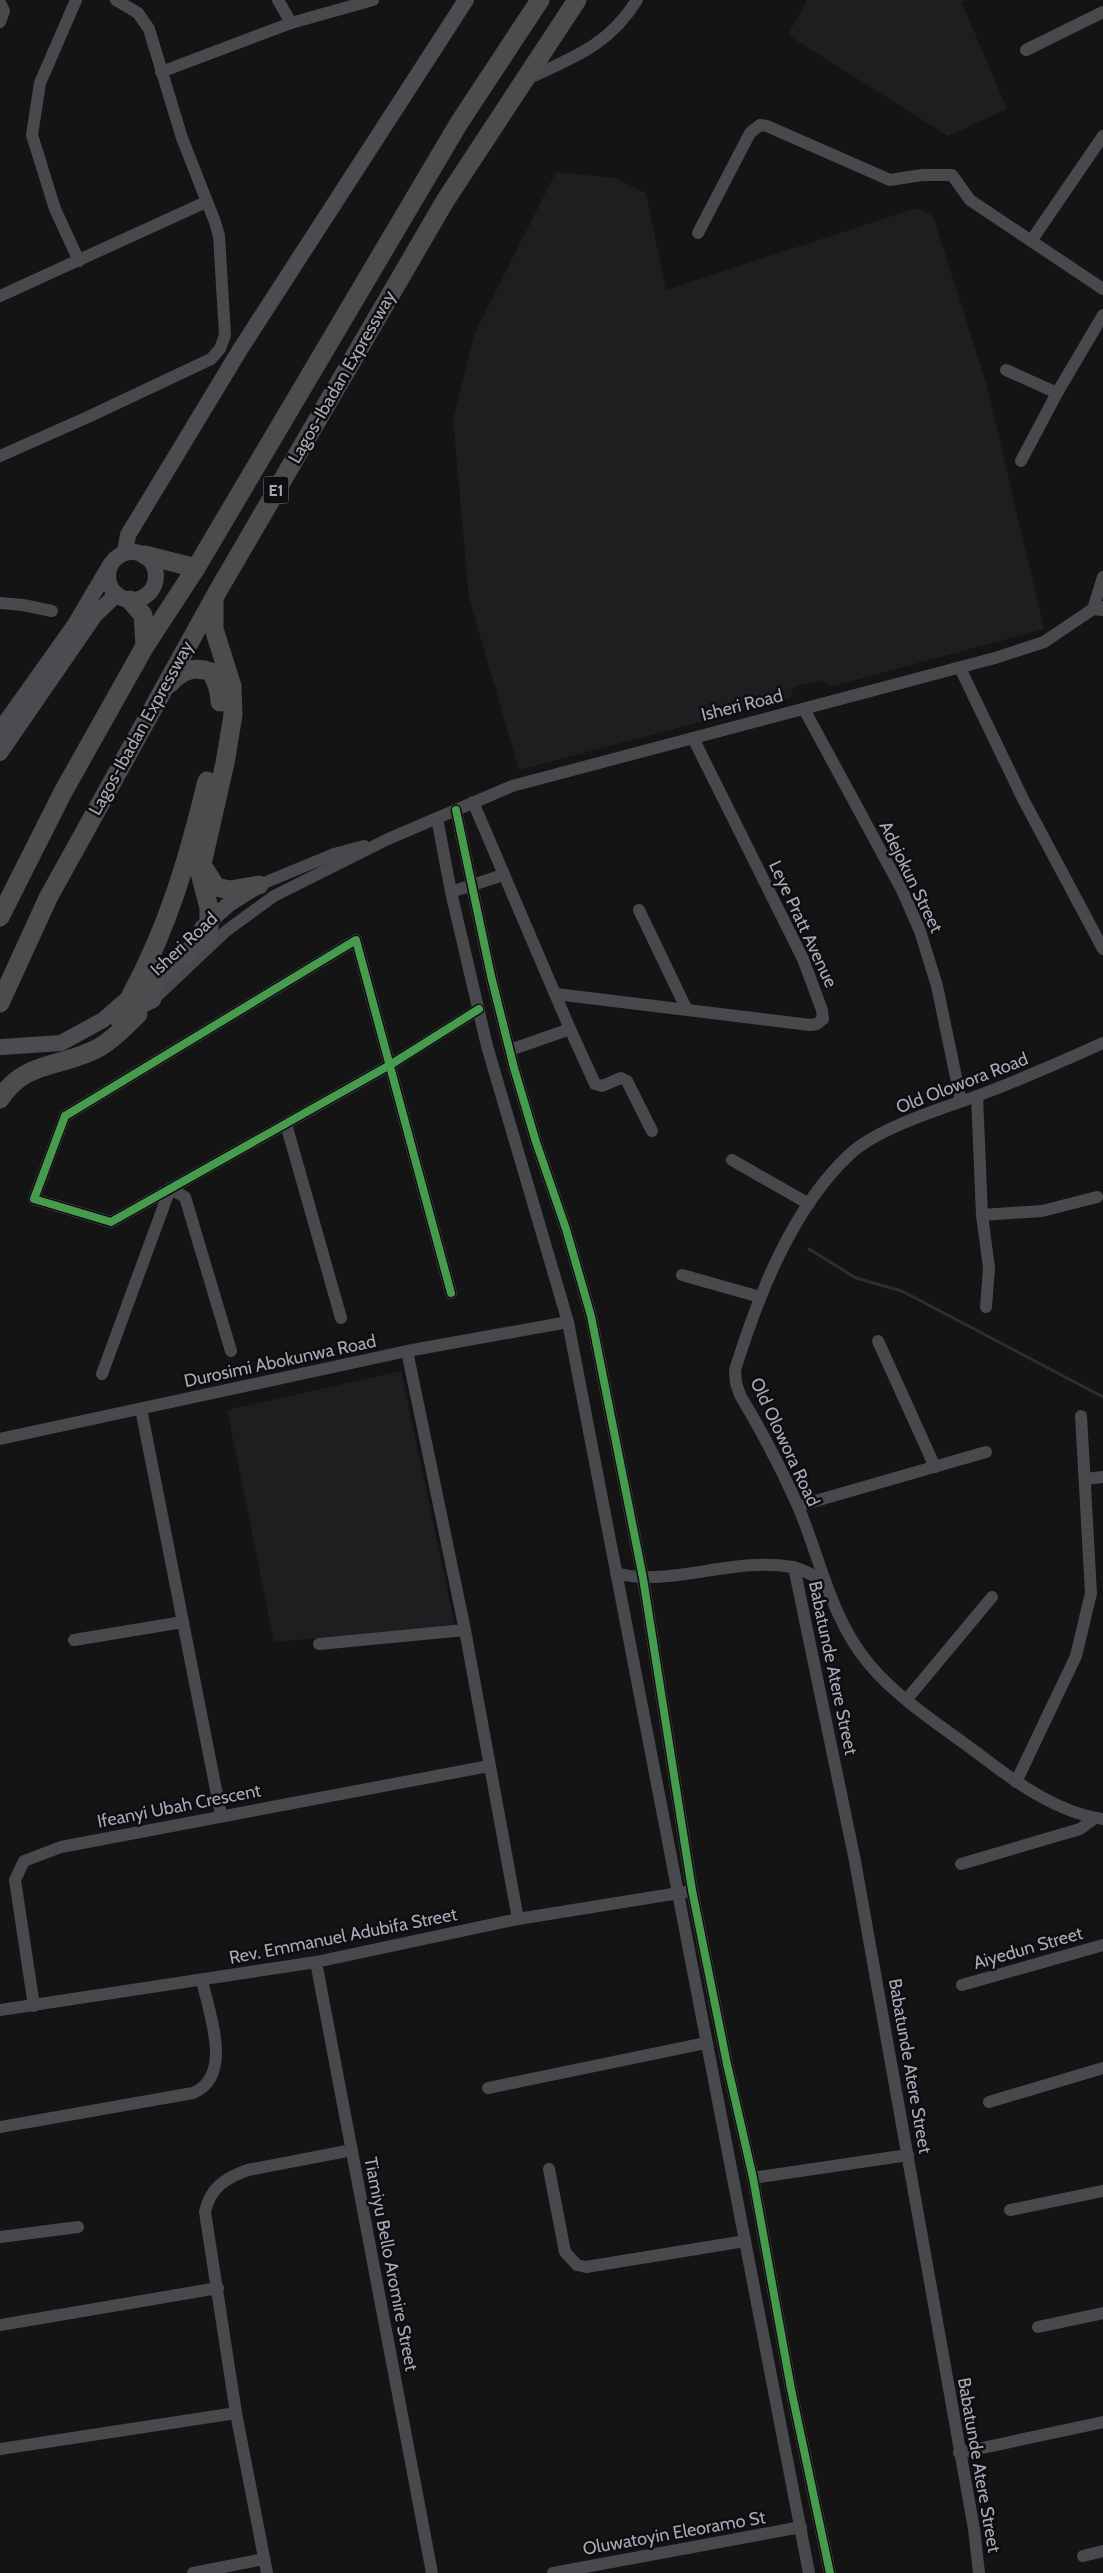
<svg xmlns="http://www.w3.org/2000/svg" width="1103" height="2573" font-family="Cabin,sans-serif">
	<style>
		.built { fill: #1e1e20 }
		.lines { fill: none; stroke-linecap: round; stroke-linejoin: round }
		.stream { stroke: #273036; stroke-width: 3 }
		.minor { stroke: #48494d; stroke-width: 12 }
		.major { stroke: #4a4c4f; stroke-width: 16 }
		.highway { stroke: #4b4c4e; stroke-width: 19 }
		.cycleway-casing { stroke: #0e0e10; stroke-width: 11 }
		.cycleway { stroke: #469c4c; stroke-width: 8 }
		.labels { text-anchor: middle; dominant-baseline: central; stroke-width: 5; stroke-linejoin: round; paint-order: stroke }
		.shield { fill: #0e0e10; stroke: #787b84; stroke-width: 1 }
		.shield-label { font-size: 16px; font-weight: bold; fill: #a5aab6 }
		.street-label { font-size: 18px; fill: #a5aab6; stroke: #0e0e10 }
	</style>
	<rect width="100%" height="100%" fill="#141414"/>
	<g class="built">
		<polygon points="807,0 966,0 962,3 1007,109 948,136 788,35"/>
		<polygon points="556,172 615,178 646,193 666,290 916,208 933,216 987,386 1044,629 830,687 822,680 794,687 790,698 519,770 469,598 453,419 474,335"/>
		<polygon points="401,1371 455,1626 274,1642 227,1410"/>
	</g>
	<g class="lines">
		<polyline class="stream" points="809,1249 856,1278 902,1291 1103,1397"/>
		<g class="minor">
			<polyline points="76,0 40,83 32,135 55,209 79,261"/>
			<polyline points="278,0 291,23"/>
			<polyline points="0,3 4,11 0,22"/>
			<polyline points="1026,50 1103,12"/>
			<polyline points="161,72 291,23 373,0"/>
			<path d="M527,79c47,-22 81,-33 110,-79"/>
			<polyline points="698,233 750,133 760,125 767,126 890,180 922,175 952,175 970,200 1103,289"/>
			<polyline points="1031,241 1103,136"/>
			<polyline points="0,296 206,202"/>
			<polyline points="1006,370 1057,393"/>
			<polyline points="0,456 88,417 211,359 220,349 225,335 219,236 215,222 182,138 149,29 138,13 116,0"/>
			<polyline points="1021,461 1057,393 1103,315"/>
			<polyline points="0,603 23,605 52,611"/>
			<polyline points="1101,607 1093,609 1103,577"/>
			<polyline points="960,668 1023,799 1103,949"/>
			<polyline points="804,709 902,890 920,931 937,986 961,1101"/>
			<polyline points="473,802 570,1029 595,1084 602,1086 621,1078 627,1081 652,1131"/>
			<polyline points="456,810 491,976 514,1068 536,1142 566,1229 591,1316 643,1578 692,1890 727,2064 753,2178 791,2389 830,2573"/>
			<polyline points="437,818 451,892 487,1046 568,1322 809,2573"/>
			<polyline points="259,885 334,854 364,846"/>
			<polyline points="451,892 503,875"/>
			<polyline points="639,910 686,1008"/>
			<polyline points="556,994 810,1025 817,1024 823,1019 822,1010 803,959 693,738"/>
			<polyline points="153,1000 226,931 274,896 388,839 512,786 995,658 1044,642 1093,609 1103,610"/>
			<path d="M1103,1043c-42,19 -83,37 -126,53 -37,13 -99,32 -127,58 -58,54 -92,142 -115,216l1,13 4,12c21,35 41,73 58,111 22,52 33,113 71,158 30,36 74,63 111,91 35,27 78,58 123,64"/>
			<polyline points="510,1050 570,1029"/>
			<polyline points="977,1096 982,1215 989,1268 986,1307"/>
			<polyline points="286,1124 341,1318"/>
			<polyline points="732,1160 809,1204"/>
			<polyline points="982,1215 1042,1211 1097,1197"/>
			<polyline points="682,1275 760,1297"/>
			<polyline points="451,1293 356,940 65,1116 34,1199 111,1222 390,1065 479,1009"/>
			<polyline points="878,1341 935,1467"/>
			<polyline points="407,1351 465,1630 518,1919"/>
			<polyline points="102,1374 170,1189 185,1197 231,1351"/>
			<polyline points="141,1409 221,1815"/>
			<polyline points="0,1439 407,1351 568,1322"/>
			<polyline points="1086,1479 1103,1477"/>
			<polyline points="798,1506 986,1452"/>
			<polyline points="794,1567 855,1861 974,2529 979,2573"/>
			<path d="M616,1573c54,15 119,-17 176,-6 11,2 22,9 32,14"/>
			<polyline points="74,1640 183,1622"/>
			<polyline points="319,1644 465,1630"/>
			<polyline points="907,1699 992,1597"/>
			<polyline points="1016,1782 1076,1656 1091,1593 1081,1416"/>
			<polyline points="961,1864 1080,1829 1095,1818"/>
			<polyline points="316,1962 432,2573"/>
			<polyline points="962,1985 1103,1945"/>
			<polyline points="34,2006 15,1880 24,1861 61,1847 489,1766"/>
			<polyline points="0,2010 316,1962 518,1919 685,1892"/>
			<polyline points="488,2088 705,2043"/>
			<polyline points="989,2102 1103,2068"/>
			<path d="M0,2127l193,-34c41,-17 16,-79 9,-113"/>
			<polyline points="549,2169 565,2252 577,2265 586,2267 745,2241"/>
			<polyline points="753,2178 908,2155"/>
			<polyline points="1010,2210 1103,2191"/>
			<polyline points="0,2237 78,2227"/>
			<polyline points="0,2325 218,2288"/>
			<polyline points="1038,2327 1103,2313"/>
			<polyline points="0,2449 236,2413"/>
			<polyline points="959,2453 1103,2422"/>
			<polyline points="1083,2556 1103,2551"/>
			<polyline points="193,2573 264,2559"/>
			<path d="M267,2573l-31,-160 -31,-201c5,-24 20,-34 43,-42l104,-20"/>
			<polyline points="553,2573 801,2527"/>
		</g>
		<g class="major">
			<circle cx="132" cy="576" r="24"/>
			<polyline points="125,552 128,535 241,348 466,0"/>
			<polyline points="0,730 74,626 110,565"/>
			<polyline points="0,753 95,615 116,595"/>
			<polyline points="202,928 229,904 256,887"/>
			<polyline points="128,1012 153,1000"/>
			<polyline points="2,1047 61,1043 103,1020 126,1000"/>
		</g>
		<g class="highway">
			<polyline points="145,555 196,568"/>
			<polyline points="130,600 143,615 145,646"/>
			<path d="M169,684c13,-14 25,-18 42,-12 6,10 9,19 9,30"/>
			<polyline points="204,868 216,887 230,890 259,885"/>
			<polyline points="0,917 63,792 145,646 196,568 459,123 540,0"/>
			<path d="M131,995c37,-67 58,-140 76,-214"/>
			<polyline points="0,1003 48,898 219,589 445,201 577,0"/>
			<polyline points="118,1018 209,932 209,908 200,873 225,763 233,715 232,686 214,629 214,602"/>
			<path d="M0,1099c25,-40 64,-31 100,-52 14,-8 27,-22 38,-33"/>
		</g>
		<defs>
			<g id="cycleway">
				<polyline points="456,810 491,976 514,1068 536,1142 566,1229 591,1316 643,1578 692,1890 727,2064 753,2178 791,2389 830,2573"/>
				<polyline points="451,1293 356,940 65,1116 34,1199 111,1222 390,1065 479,1009"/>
			</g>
		</defs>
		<use href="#cycleway" class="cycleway-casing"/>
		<use href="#cycleway" class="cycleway"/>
	</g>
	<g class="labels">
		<rect class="shield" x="263.5" y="476.5" width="25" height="27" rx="4"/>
		<g class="shield-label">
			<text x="276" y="490">E1</text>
		</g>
		<g class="street-label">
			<text transform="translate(342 377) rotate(-60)">Lagos-Ibadan Expressway</text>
			<text transform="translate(742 705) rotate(-14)">Isheri Road</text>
			<text transform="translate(141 728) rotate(-61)">Lagos-Ibadan Expressway</text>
			<text transform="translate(911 877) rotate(64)">Adejokun Street</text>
			<text transform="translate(803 924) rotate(65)">Leye Pratt Avenue</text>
			<text transform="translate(184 944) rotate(-43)">Isheri Road</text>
			<text transform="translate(962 1083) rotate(-21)">Old Olowora Road</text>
			<text transform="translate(280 1361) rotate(-12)">Durosimi Abokunwa Road</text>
			<text transform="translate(785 1442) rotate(65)">Old Olowora Road</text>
			<text transform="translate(833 1668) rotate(78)">Babatunde Atere Street</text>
			<text transform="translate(179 1806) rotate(-11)">Ifeanyi Ubah Crescent</text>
			<text transform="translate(343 1936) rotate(-11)">Rev. Emmanuel Adubifa Street</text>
			<text transform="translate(1028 1948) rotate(-16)">Aiyedun Street</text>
			<text transform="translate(910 2066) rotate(80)">Babatunde Atere Street</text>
			<text transform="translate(391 2264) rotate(79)">Tiamiyu Bello Aromire Street</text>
			<text transform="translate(979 2465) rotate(80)">Babatunde Atere Street</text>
			<text transform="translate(674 2533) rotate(-10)">Oluwatoyin Eleoramo St</text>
		</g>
	</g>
</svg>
